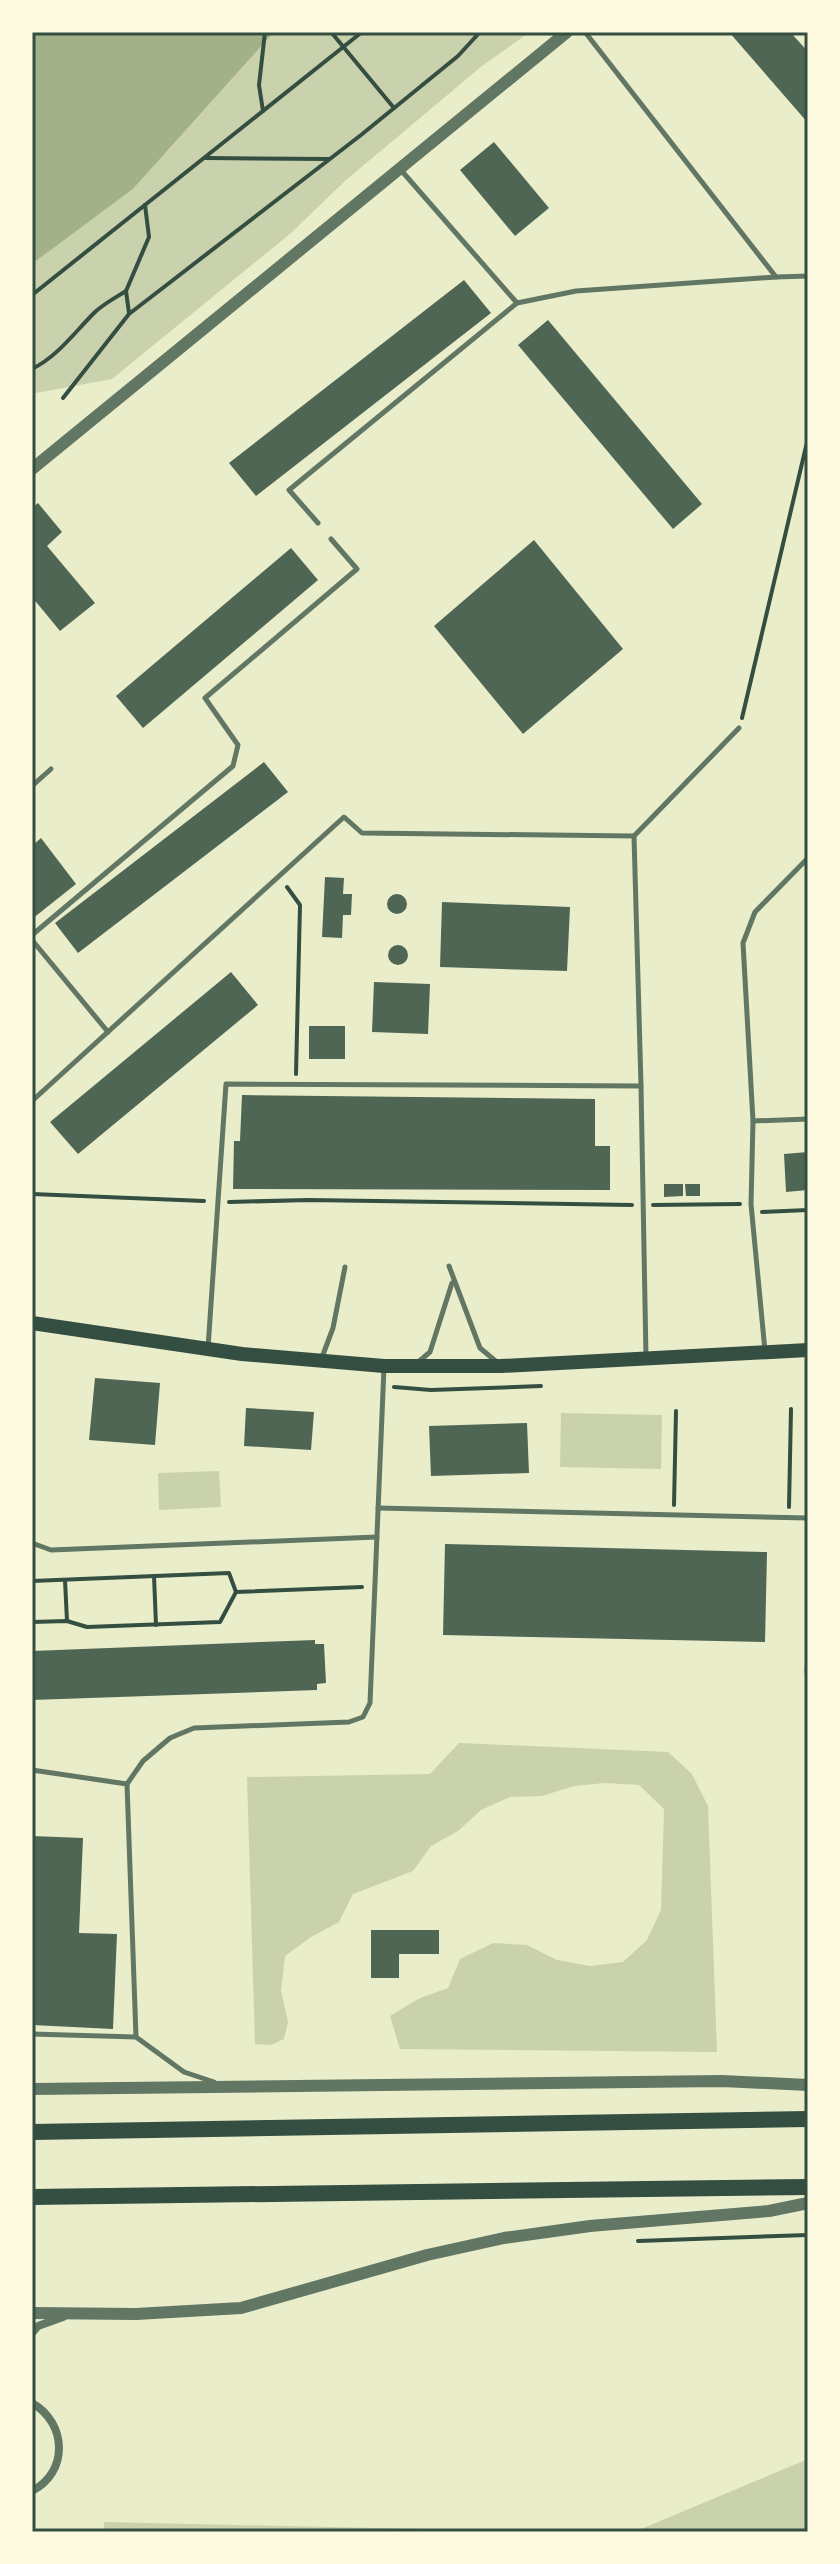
<svg xmlns="http://www.w3.org/2000/svg" width="840" height="2564" font-family="Montserrat,sans-serif">
	<rect width="100%" height="100%" fill="#e9edc9"/>
	<g fill="#cad2ad">
		<polygon points="274,32 530,32 482,66 346,180 291,233 112,379 36,393 32,396 32,264 133,189"/>
		<polygon points="561,1413 662,1415 661,1469 560,1467"/>
		<polygon points="219,1471 221,1507 159,1510 158,1473"/>
		<polygon points="459,1743 668,1752 692,1774 708,1806 717,2052 400,2049 390,2016 418,1999 448,1988 460,1959 493,1943 527,1945 557,1960 590,1966 623,1962 647,1940 661,1910 664,1809 639,1785 605,1783 574,1786 542,1796 510,1797 481,1810 458,1831 431,1846 413,1871 353,1894 339,1922 311,1937 285,1956 281,1991 288,2022 284,2039 271,2045 255,2044 247,1777 430,1774"/>
		<polygon points="808,2459 808,2532 634,2532"/>
		<polygon points="104,2522 551,2532 104,2532"/>
	</g>
	<polygon fill="#a3b18a" points="32,32 274,32 133,189 32,264"/>
	<g fill="#4f6655">
		<polygon points="729,32 790,32 802,45 808,52 808,123"/>
		<polygon points="494,142 549,208 515,236 460,170"/>
		<polygon points="464,280 491,313 256,496 229,463"/>
		<polygon points="548,320 702,504 673,529 518,345"/>
		<polygon points="38,503 62,532 47,546 95,603 60,631 32,597 32,508"/>
		<polygon points="534,540 623,649 523,734 434,626"/>
		<polygon points="291,548 318,580 143,728 116,696"/>
		<polygon points="264,762 288,792 78,953 55,923"/>
		<polygon points="41,838 76,884 32,919 32,846"/>
		<polygon points="325,877 344,878 343,894 352,894 351,915 343,915 342,938 322,937"/>
		<circle cx="397" cy="904" r="10"/>
		<polygon points="442,902 570,907 567,971 440,967"/>
		<circle cx="398" cy="955" r="10"/>
		<polygon points="231,972 258,1005 78,1154 50,1122"/>
		<polygon points="374,982 430,984 428,1034 372,1032"/>
		<rect x="309" y="1026" width="36" height="33"/>
		<polygon points="242,1095 595,1099 595,1146 610,1146 610,1190 233,1189 234,1141 240,1141"/>
		<polygon points="808,1152 808,1190 786,1192 784,1154"/>
		<polygon points="664,1184 683,1184 683,1196 664,1197"/>
		<polygon points="685,1184 700,1184 700,1196 686,1196"/>
		<polygon points="95,1378 160,1383 155,1445 89,1440"/>
		<polygon points="246,1408 314,1412 311,1450 244,1446"/>
		<polygon points="527,1423 529,1473 431,1476 429,1426"/>
		<polygon points="445,1544 767,1552 765,1642 443,1635"/>
		<polygon points="315,1640 315,1644 324,1644 326,1683 317,1684 317,1690 32,1700 32,1651"/>
		<polygon points="32,1836 83,1838 79,1933 117,1934 113,2029 32,2025"/>
		<polygon points="371,1930 439,1930 439,1954 399,1954 399,1978 371,1978"/>
	</g>
	<g fill="none" stroke-linecap="round" stroke-linejoin="round">
		<g stroke="#344e41" stroke-width="4">
			<polyline points="331,32 394,108"/>
			<polyline points="263,111 259,85 265,32"/>
			<polyline points="206,158 329,159"/>
			<polyline points="32,295 362,32"/>
			<polyline points="129,313 126,291 149,237 145,205"/>
			<path d="M32 369C58 356 74 333 94 313 103 304 115 298 126 291"/>
			<polyline points="63,398 129,314 361,135 458,56 480,32"/>
			<polyline points="742,718 808,438"/>
			<polyline points="287,887 300,905 296,1074"/>
			<polyline points="32,1194 204,1201"/>
			<polyline points="229,1202 309,1200 632,1205"/>
			<polyline points="653,1205 740,1204"/>
			<polyline points="762,1212 808,1210"/>
			<polyline points="394,1387 431,1390 541,1386"/>
			<polyline points="674,1505 676,1411"/>
			<polyline points="789,1507 791,1409"/>
			<polyline points="154,1576 156,1625"/>
			<polyline points="65,1580 67,1621"/>
			<polyline points="32,1581 229,1573 236,1592"/>
			<polyline points="32,1622 67,1621 87,1627 220,1622 236,1592 362,1587"/>
			<polyline points="638,2241 808,2235"/>
		</g>
		<g stroke="#617663" stroke-width="5">
			<polyline points="585,32 776,277 808,276"/>
			<polyline points="517,303 576,291 776,277"/>
			<polyline points="318,523 289,490 517,303 400,169"/>
			<polyline points="32,786 51,769"/>
			<polyline points="634,836 739,728"/>
			<polyline points="32,935 233,766 238,745 205,698 357,569 331,539"/>
			<polyline points="32,940 108,1032"/>
			<polyline points="32,1101 344,817 362,833 634,836 641,1086"/>
			<polyline points="753,1121 808,1119"/>
			<polyline points="449,1266 480,1348 498,1363"/>
			<polyline points="208,1348 226,1084 641,1086 646,1357"/>
			<polyline points="765,1351 751,1204 753,1121 743,943 755,912 808,858"/>
			<polyline points="321,1360 333,1328 345,1267"/>
			<polyline points="417,1363 430,1352 452,1283"/>
			<polyline points="378,1508 808,1518"/>
			<polyline points="32,1543 51,1550 377,1537"/>
			<polyline points="807,1672 808,1649"/>
			<polyline points="32,1770 127,1784 136,2037"/>
			<polyline points="127,1784 143,1761 170,1738 194,1728 349,1722 363,1717 370,1703 384,1367"/>
			<polyline points="32,2034 136,2037 184,2072 214,2082"/>
		</g>
		<g stroke="#617663" stroke-width="8">
			<polyline points="32,2333 38,2326 63,2317"/>
			<path d="M32 2403C67 2423 69 2472 32 2491"/>
		</g>
		<g stroke="#617663" stroke-width="12">
			<polyline points="32,469 567,32"/>
			<polyline points="32,2089 722,2081 808,2085"/>
			<polyline points="32,2313 136,2314 241,2308 427,2255 504,2238 590,2226 769,2211 808,2203"/>
		</g>
		<polyline stroke="#344e41" stroke-width="14" points="32,1323 242,1354 384,1366 501,1366 808,1350"/>
		<g stroke="#344e41" stroke-width="16">
			<polyline points="32,2132 808,2119"/>
			<polyline points="32,2197 808,2187"/>
		</g>
	</g>
	<rect width="840" height="2564" fill="none" stroke="#fefae0" stroke-width="68"/>
	<rect x="34" y="34" width="772" height="2496" fill="none" stroke="#344e41" stroke-width="3"/>
</svg>
